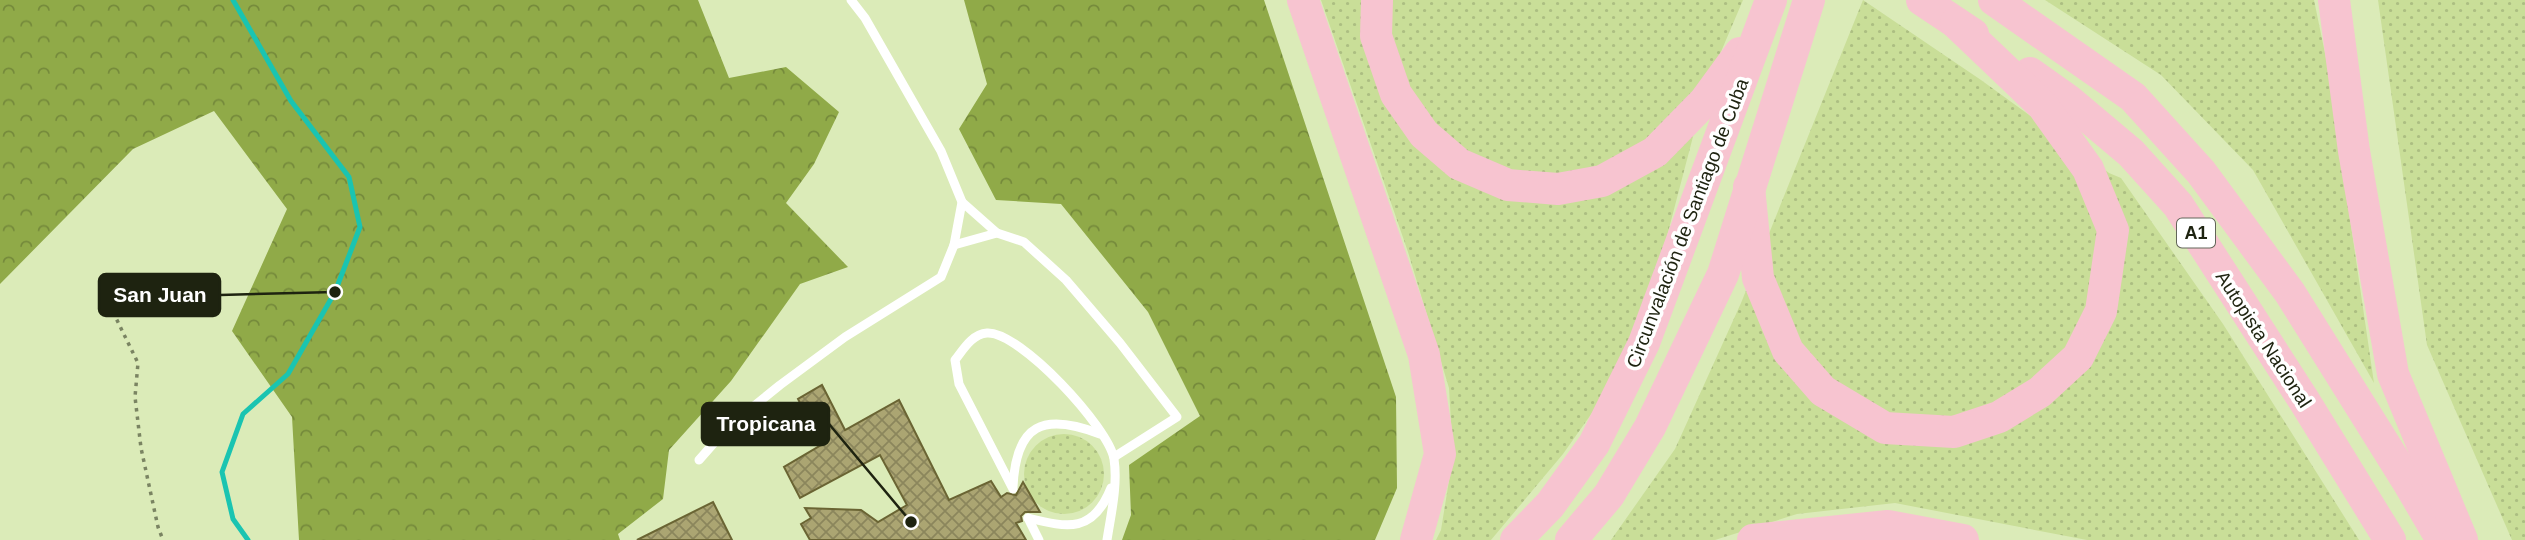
<svg xmlns="http://www.w3.org/2000/svg" width="2525" height="540" font-family="Helvetica,sans-serif">
	<defs>
		<pattern id="grass-dots" width="8" height="8" patternUnits="userSpaceOnUse" patternTransform="scale(1.75)"><rect width="8" height="8" fill="#c9de98"/><path d="M2 2h.1M6 6h.1" fill="none" stroke="#acbe82" stroke-width="1.8" stroke-linecap="round"/></pattern>
		<pattern id="forest-crowns" width="20" height="18" patternUnits="userSpaceOnUse" patternTransform="scale(1.75)"><rect width="20" height="18" fill="#90aa48"/><path d="M2 6a3 3 0 1 1 6 0M12 15a3 3 0 1 1 6 0" fill="none" stroke="#758a3b"/></pattern>
		<pattern id="building-cross-hatch" width="8" height="8" patternUnits="userSpaceOnUse" patternTransform="scale(1.75)"><rect width="8" height="8" fill="#aba572"/><path d="M0 0l8 8M0 8l8-8" fill="none" stroke="#8b865c"/></pattern>
	</defs>
	<rect width="100%" height="100%" fill="#dbebb8"/>
	<g fill="url(#grass-dots)">
		<polygon points="1321,0 1743,0 1706,87 1661,259 1636,333 1604,396 1563,454 1491,540 1436,540 1441,530 1453,456 1449,388 1408,252"/>
		<polygon points="1863,0 1981,80 2109,173 2121,178 2223,324 2359,540 2087,540 1895,503 1797,514 1715,540 1611,540 1675,449 1741,303"/>
		<polygon points="2045,0 2314,0 2328,68 2374,383 2253,170 2161,75"/>
		<polygon points="2378,0 2525,0 2525,540 2512,540 2427,345"/>
		<circle cx="1064" cy="474" r="40"/>
	</g>
	<g fill="url(#forest-crowns)">
		<polygon points="0,0 698,0 729,78 786,67 839,112 814,164 786,203 848,267 800,284 731,381 669,450 663,499 618,534 620,540 299,540 292,417 232,331 287,209 214,111 133,149 0,284"/>
		<polygon points="964,0 1264,0 1396,397 1397,488 1375,540 1122,540 1131,515 1129,465 1200,416 1148,312 1061,204 996,200 959,129 987,84"/>
	</g>
	<g fill="none" stroke-linecap="round" stroke-linejoin="round">
		<polyline stroke="#1ac4b1" stroke-width="5" points="233,0 291,101 349,177 360,227 335,292 288,374 243,414 222,472 233,519 248,540"/>
	</g>
	<g fill="url(#building-cross-hatch)" stroke="#6a6433" stroke-width="2">
		<polygon points="822,385 845,430 899,400 949,500 991,481 1001,497 1007,493 1016,495 1023,482 1040,512 1025,512 1021,516 1022,521 1016,523 1026,540 810,540 801,524 811,518 805,508 861,510 878,522 907,505 880,455 800,498 784,467 821,445 798,399"/>
		<polygon points="713,502 732,540 637,540"/>
	</g>
	<g fill="none" stroke-linecap="round" stroke-linejoin="round">
		<polyline stroke="#7a8462" stroke-width="3.5" stroke-dasharray="3.5 5" stroke-linecap="butt" points="113,312 138,363 135,397 141,448 158,527 163,540"/>
		<g stroke="#fff" stroke-width="9">
			<polyline points="962,202 997,233"/>
			<polyline points="954,245 997,233 1024,242 1066,280 1120,343 1177,417 1114,457"/>
			<polyline points="699,460 728,427 780,385 845,337 941,277 954,245 962,202 941,151 865,18 851,0"/>
			<path d="M1013 487C1016 424 1043 412 1100 434"/>
			<path d="M1013 489 959 384 955 360C963 350 972 334 987 333 1020 331 1109 428 1114 459 1118 485 1111 514 1107 540"/>
			<path d="M1028 518C1069 528 1093 533 1111 488"/>
			<polyline points="1028,518 1039,540"/>
		</g>
		<g stroke="#f7c4d0" stroke-width="32">
			<polyline points="1303,0 1424,355 1440,454 1416,540"/>
			<polyline points="1377,0 1376,36 1396,94 1424,134 1459,164 1508,185 1558,189 1602,181 1655,152 1705,101 1740,53"/>
			<polyline points="1922,0 1973,34"/>
			<polyline points="1994,0 2133,97 2201,172 2290,293 2408,482 2442,540"/>
			<polyline points="2334,0 2354,151 2393,374 2462,540"/>
			<polyline points="2030,73 2068,100 2131,153 2178,205 2305,402 2390,540"/>
			<polyline points="1749,187 1758,278 1788,351 1823,391 1885,428 1954,432 1999,417 2040,392 2078,357 2101,311 2113,230 2088,169 2043,106 1956,23"/>
			<polyline points="1516,540 1550,505 1594,444 1644,343 1771,0"/>
			<polyline points="1571,540 1609,495 1650,427 1723,274 1809,0"/>
			<polyline points="1753,540 1888,526 1963,540"/>
		</g>
	</g>
	<g text-anchor="middle" stroke-width="7" stroke-linejoin="round" paint-order="stroke">
		<rect fill="#fff" stroke="#626558" stroke-width="2" x="2177" y="218.5" width="38" height="29" rx="5"/>
		<g font-size="18" font-weight="bold" fill="#1e2310">
			<text x="2196" y="239">A1</text>
		</g>
		<g font-size="19" fill="#1e2310" stroke="#fff">
			<text transform="translate(1687 223) rotate(-69)" y="7">Circunvalación de Santiago de Cuba</text>
			<text transform="translate(2264 339) rotate(57)" y="7">Autopista Nacional</text>
		</g>
	</g>
	<path fill="none" stroke="#1e2310" stroke-width="2.5" d="M335 292L220 295M911 522L829 424"/>
	<g fill="#1e2310" stroke="#fff" stroke-width="2.5">
		<circle cx="335" cy="292" r="7"/>
		<circle cx="911" cy="522" r="7"/>
	</g>
	<g fill="#1e2310" stroke="#1e2310" stroke-width="2.5">
		<rect x="99" y="274" width="121" height="42" rx="7"/>
		<rect x="702" y="403" width="127" height="42" rx="7"/>
	</g>
	<g font-size="21" text-anchor="middle" font-weight="bold" fill="#fff">
		<text x="160" y="302">San Juan</text>
		<text x="766" y="431">Tropicana</text>
	</g>
</svg>
